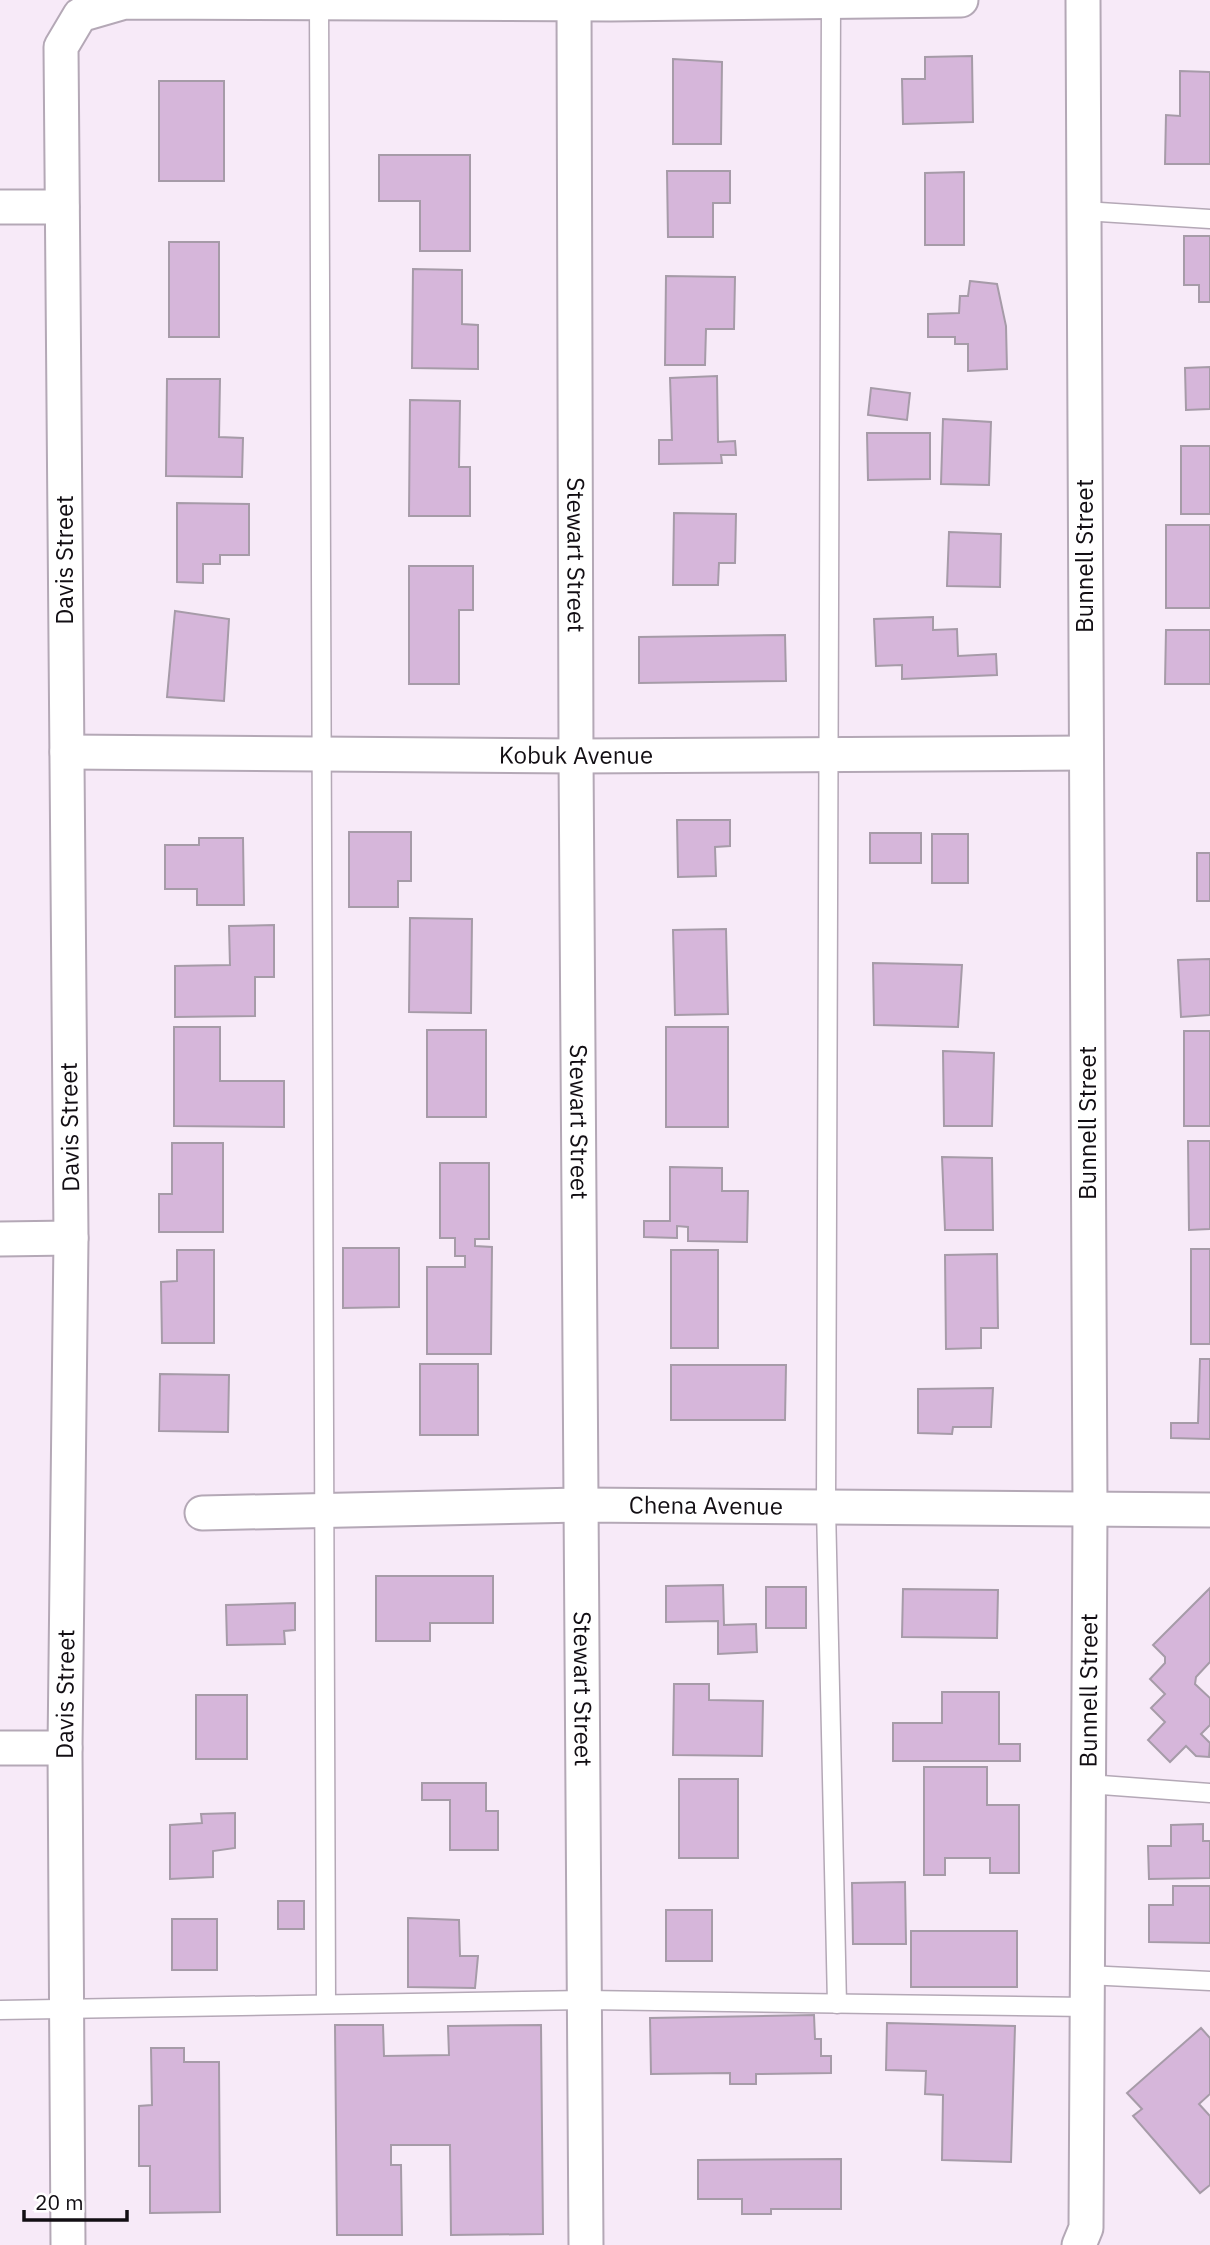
<svg xmlns="http://www.w3.org/2000/svg" width="1210" height="2245" font-family="'IBM Plex Sans',sans-serif">
	<rect width="100%" height="100%" fill="#f7eaf8"/>
	<g fill="#d6b6da" stroke="#a69ba8" stroke-width="2">
		<polygon points="972,56 973,122 903,124 902,79 925,79 925,57"/>
		<polygon points="673,59 722,62 721,144 673,144"/>
		<polygon points="1180,71 1210,72 1210,164 1165,164 1166,115 1180,116"/>
		<rect x="159" y="81" width="65" height="100"/>
		<polygon points="379,155 470,155 470,251 420,251 420,201 379,201"/>
		<polygon points="667,171 730,171 730,203 713,203 713,237 668,237"/>
		<polygon points="964,172 964,245 925,245 925,173"/>
		<polygon points="1184,236 1210,236 1210,302 1199,302 1199,285 1184,285"/>
		<rect x="169" y="242" width="50" height="95"/>
		<polygon points="413,269 462,270 462,324 478,325 478,369 412,368"/>
		<polygon points="666,276 735,277 734,329 706,329 705,365 665,365"/>
		<polygon points="970,281 997,284 1006,326 1007,369 968,371 968,344 955,344 955,337 928,337 928,314 959,313 960,296 968,296"/>
		<polygon points="1210,367 1210,409 1186,410 1185,368"/>
		<polygon points="717,376 718,442 735,441 736,455 721,455 722,463 659,464 659,440 672,440 670,378"/>
		<polygon points="167,379 220,379 219,437 243,438 242,477 166,476"/>
		<polygon points="871,388 910,393 907,420 868,415"/>
		<polygon points="410,400 460,401 459,467 470,467 470,516 409,516"/>
		<polygon points="943,419 991,422 989,485 941,484"/>
		<polygon points="867,433 930,433 930,479 868,480"/>
		<rect x="1181" y="446" width="29" height="68"/>
		<polygon points="177,503 249,504 249,555 220,555 220,564 203,564 203,583 177,582"/>
		<polygon points="674,513 736,514 735,563 719,563 718,585 673,585"/>
		<rect x="1166" y="525" width="44" height="83"/>
		<polygon points="949,532 1001,534 1000,587 947,586"/>
		<polygon points="409,566 473,566 473,610 459,610 459,684 409,684"/>
		<polygon points="175,611 229,619 224,701 167,697"/>
		<polygon points="933,617 933,630 957,629 958,656 996,654 997,675 902,679 902,665 876,666 874,619"/>
		<polygon points="1166,630 1210,630 1210,684 1165,684"/>
		<polygon points="785,635 786,681 639,683 639,637"/>
		<polygon points="677,820 730,820 730,846 715,847 716,876 678,877"/>
		<polygon points="349,832 411,832 411,881 398,881 398,907 349,907"/>
		<rect x="870" y="833" width="51" height="30"/>
		<rect x="932" y="834" width="36" height="49"/>
		<polygon points="199,838 243,838 244,905 197,905 197,889 165,889 165,845 199,845"/>
		<rect x="1197" y="853" width="13" height="48"/>
		<polygon points="410,918 472,919 471,1013 409,1012"/>
		<polygon points="274,925 274,977 255,977 255,1016 175,1017 175,966 230,965 229,926"/>
		<polygon points="726,929 728,1014 675,1015 673,930"/>
		<polygon points="1210,959 1210,1015 1181,1017 1178,960"/>
		<polygon points="873,963 962,965 958,1027 874,1025"/>
		<polygon points="174,1027 220,1027 220,1081 284,1081 284,1127 174,1126"/>
		<rect x="666" y="1027" width="62" height="100"/>
		<rect x="427" y="1030" width="59" height="87"/>
		<rect x="1184" y="1031" width="26" height="95"/>
		<polygon points="943,1051 994,1053 992,1126 944,1126"/>
		<polygon points="1188,1141 1210,1141 1210,1229 1189,1230"/>
		<polygon points="172,1143 223,1143 223,1232 159,1232 159,1194 172,1194"/>
		<polygon points="942,1157 992,1158 993,1230 945,1230"/>
		<polygon points="440,1163 489,1163 489,1239 475,1239 475,1246 492,1247 491,1354 427,1354 427,1267 465,1267 465,1256 455,1256 455,1238 440,1238"/>
		<polygon points="670,1167 722,1168 722,1191 748,1191 747,1242 688,1241 688,1227 677,1226 677,1238 644,1237 644,1221 670,1221"/>
		<polygon points="343,1248 399,1248 399,1307 343,1308"/>
		<rect x="1191" y="1249" width="19" height="95"/>
		<polygon points="177,1250 214,1250 214,1343 162,1343 161,1282 177,1281"/>
		<rect x="671" y="1250" width="47" height="98"/>
		<polygon points="997,1254 998,1328 981,1328 981,1348 946,1349 945,1255"/>
		<polygon points="1200,1359 1210,1359 1210,1439 1171,1438 1171,1423 1198,1423"/>
		<rect x="420" y="1364" width="58" height="71"/>
		<polygon points="671,1365 786,1365 785,1420 671,1420"/>
		<polygon points="160,1374 229,1375 228,1432 159,1431"/>
		<polygon points="993,1388 991,1427 953,1427 952,1434 918,1433 918,1389"/>
		<polygon points="376,1576 493,1576 493,1623 430,1623 430,1641 376,1641"/>
		<polygon points="723,1585 724,1625 756,1624 757,1652 718,1654 718,1621 666,1622 666,1586"/>
		<rect x="766" y="1587" width="40" height="41"/>
		<polygon points="1210,1588 1210,1662 1196,1677 1195,1684 1210,1698 1210,1725 1201,1734 1210,1743 1209,1757 1196,1756 1186,1746 1170,1762 1148,1740 1165,1722 1151,1708 1165,1694 1150,1679 1165,1663 1165,1657 1153,1645"/>
		<polygon points="903,1589 998,1590 997,1638 902,1637"/>
		<polygon points="295,1603 295,1630 284,1631 285,1644 227,1645 226,1605"/>
		<polygon points="674,1684 709,1684 709,1700 763,1701 762,1756 673,1755"/>
		<polygon points="942,1692 999,1692 999,1744 1020,1744 1020,1761 893,1761 893,1723 942,1723"/>
		<rect x="196" y="1695" width="51" height="64"/>
		<polygon points="924,1767 987,1767 987,1805 1019,1805 1019,1873 990,1873 990,1858 945,1858 945,1875 924,1875"/>
		<rect x="679" y="1779" width="59" height="79"/>
		<polygon points="422,1783 486,1783 486,1811 498,1811 498,1850 450,1850 450,1800 422,1800"/>
		<polygon points="235,1813 235,1848 213,1851 213,1877 170,1879 170,1825 202,1823 201,1814"/>
		<polygon points="1203,1824 1203,1841 1210,1841 1210,1878 1149,1879 1148,1846 1171,1846 1171,1825"/>
		<polygon points="905,1882 906,1944 853,1944 852,1883"/>
		<polygon points="1173,1886 1210,1886 1210,1943 1149,1942 1149,1905 1173,1905"/>
		<rect x="278" y="1901" width="26" height="28"/>
		<rect x="666" y="1910" width="46" height="51"/>
		<polygon points="408,1918 459,1920 460,1956 478,1956 475,1988 408,1987"/>
		<rect x="172" y="1919" width="45" height="51"/>
		<rect x="911" y="1931" width="106" height="56"/>
		<polygon points="814,2015 815,2039 821,2039 821,2056 831,2056 831,2073 756,2074 756,2084 730,2084 730,2073 651,2074 650,2018"/>
		<polygon points="887,2023 1015,2026 1011,2162 942,2160 943,2095 925,2094 926,2071 886,2070"/>
		<polygon points="335,2025 383,2025 384,2056 449,2055 448,2026 541,2025 543,2234 451,2235 450,2145 391,2145 391,2165 401,2165 402,2235 337,2235"/>
		<polygon points="1201,2028 1210,2038 1210,2094 1199,2104 1210,2116 1210,2185 1200,2193 1133,2116 1142,2109 1127,2093"/>
		<polygon points="151,2048 184,2048 184,2062 219,2062 220,2212 150,2213 150,2166 139,2166 139,2106 152,2105"/>
		<polygon points="841,2159 841,2209 771,2209 771,2214 742,2214 742,2199 698,2199 698,2160"/>
	</g>
	<g fill="none" stroke-linecap="round" stroke-linejoin="round">
		<defs>
			<g id="lane">
				<polyline points="319,0 326,2003"/>
				<polyline points="831,0 826,1507 837,2004"/>
				<polyline points="1084,211 1210,219"/>
				<polyline points="1088,1784 1210,1793"/>
				<polyline points="1087,1975 1210,1981"/>
				<polyline points="0,2010 585,2000 1087,2007"/>
			</g>
			<g id="street">
				<path id="s1" d="M574 0 576 756 586 2245"/>
				<polyline points="0,207 62,207"/>
				<path id="s2" d="M67 752 576 756 1086 753"/>
				<polyline points="0,1239 71,1238"/>
				<path id="s3" d="M202 1513 581 1505 1210 1510"/>
				<polyline points="0,1748 65,1748"/>
				<path id="s4" d="M68 2245 65 1748 71 1238 61 47 80 15 125 2 611 4 961 0"/>
				<path id="s5" d="M1079 2245 1086 2228 1090 1510 1083 0"/>
			</g>
		</defs>
		<use href="#lane" stroke="#b4a8b6" stroke-width="21"/>
		<use href="#street" stroke="#b4a8b6" stroke-width="37"/>
		<use href="#lane" stroke="#fff" stroke-width="18"/>
		<use href="#street" stroke="#fff" stroke-width="33"/>
	</g>
	<g text-anchor="middle" stroke-width="7" stroke-linejoin="round" paint-order="stroke">
		<g font-size="24" fill="#120e13" stroke="#fff">
			<text dy="8" stroke="none"><textPath href="#s1" startOffset="555">Stewart Street</textPath></text>
			<text transform="translate(1085 556) rotate(-90)" y="8">Bunnell Street</text>
			<text transform="translate(65 560) rotate(-90)" y="8">Davis Street</text>
			<text dy="8" stroke="none"><textPath href="#s2" startOffset="509">Kobuk Avenue</textPath></text>
			<text dy="8" stroke="none"><textPath href="#s1" startOffset="1122">Stewart Street</textPath></text>
			<text transform="translate(1088 1123) rotate(-90)" y="8">Bunnell Street</text>
			<text transform="translate(70 1127) rotate(-91)" y="8">Davis Street</text>
			<text dy="8" stroke="none"><textPath href="#s3" startOffset="504">Chena Avenue</textPath></text>
			<text dy="8" stroke="none"><textPath href="#s1" startOffset="1689">Stewart Street</textPath></text>
			<text dy="8" stroke="none"><textPath href="#s5" startOffset="556">Bunnell Street</textPath></text>
			<text dy="8" stroke="none"><textPath href="#s4" startOffset="551">Davis Street</textPath></text>
		</g>
	</g>
	<path d="M24 2210v10h103v-10" fill="none" stroke="#120e13" stroke-width="3.5"/>
	<text x="35" y="2210" font-size="21" fill="#120e13" stroke="#ffffff" stroke-width="5" paint-order="stroke">20 m</text>
</svg>
